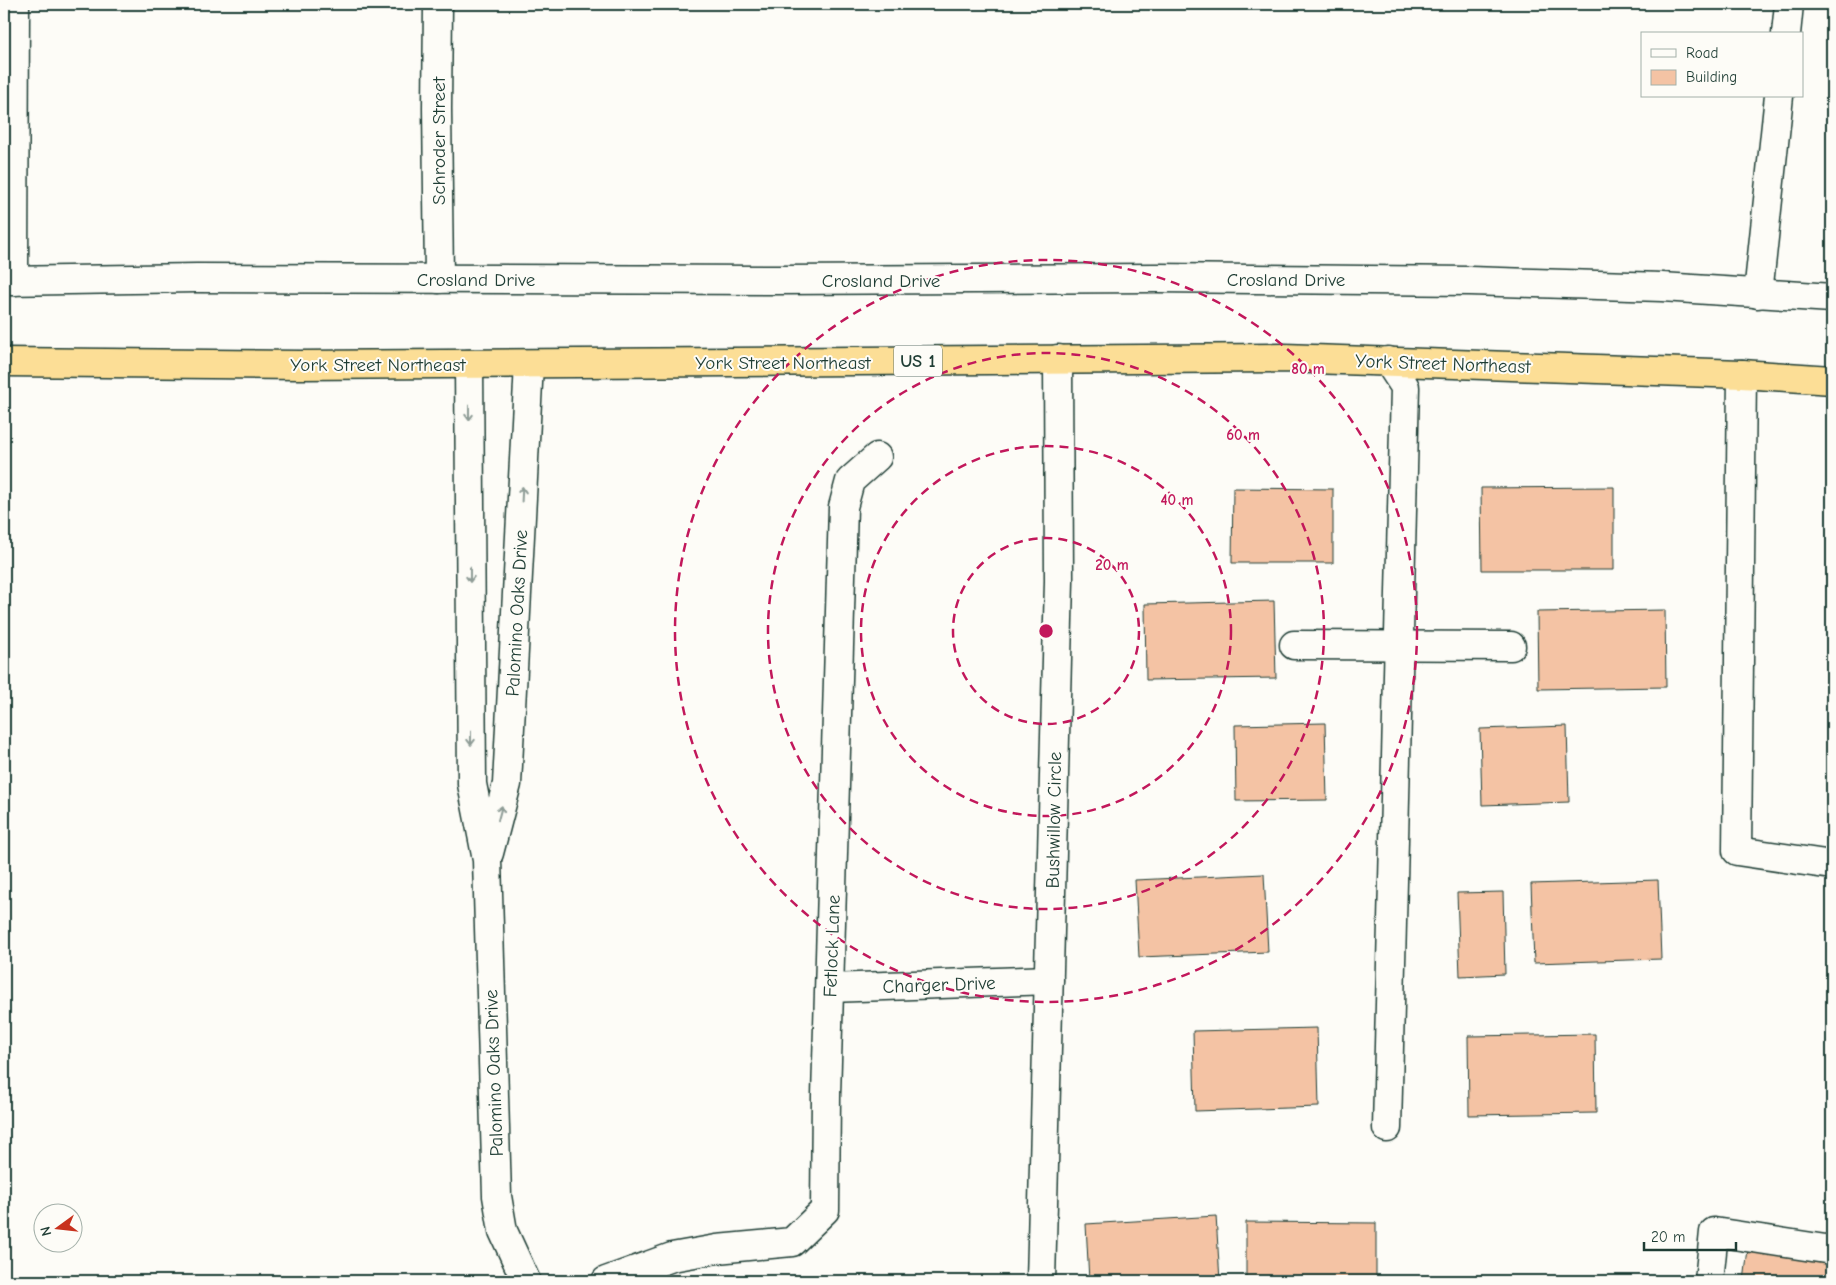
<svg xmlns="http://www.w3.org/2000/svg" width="1836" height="1285" font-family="'Comic Neue',sans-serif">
	<rect width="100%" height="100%" fill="#fdfcf7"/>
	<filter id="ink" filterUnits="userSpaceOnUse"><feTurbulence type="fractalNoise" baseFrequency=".02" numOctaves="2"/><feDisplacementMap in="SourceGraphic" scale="10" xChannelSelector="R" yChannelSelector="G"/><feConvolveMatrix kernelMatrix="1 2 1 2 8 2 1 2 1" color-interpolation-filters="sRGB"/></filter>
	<g filter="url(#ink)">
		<g fill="#f4c3a4" stroke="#1f3d34">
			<polygon points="1614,487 1614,570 1482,570 1481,488"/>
			<polygon points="1233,488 1333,489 1333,563 1232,563"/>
			<polygon points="1274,601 1276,678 1146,680 1145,604"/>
			<polygon points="1665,610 1666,687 1538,689 1537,612"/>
			<polygon points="1325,723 1327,800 1236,801 1235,725"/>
			<polygon points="1567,726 1569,802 1482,805 1480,729"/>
			<polygon points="1264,874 1268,952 1139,957 1135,880"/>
			<polygon points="1658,880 1661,959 1534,963 1531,884"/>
			<polygon points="1503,892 1505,974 1460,976 1457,893"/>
			<polygon points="1317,1028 1319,1107 1195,1111 1193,1031"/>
			<polygon points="1595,1034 1596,1113 1469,1115 1468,1036"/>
			<polygon points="1216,1216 1220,1281 1089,1281 1086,1224"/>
			<polygon points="1246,1222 1376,1223 1376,1281 1246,1281"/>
			<polygon points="1748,1249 1832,1260 1832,1281 1744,1281"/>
		</g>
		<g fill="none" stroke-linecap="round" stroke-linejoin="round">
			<defs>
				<g id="minor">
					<polyline points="438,4 437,108 439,279"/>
					<polyline points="1786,34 1789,4"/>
					<polyline points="4,281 197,278 778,280 1157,278 1470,281 1662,287 1832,298"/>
					<polyline points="14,281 15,4"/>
					<polyline points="1758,294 1779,96"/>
					<polyline points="469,364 472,784 487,860 497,1196 503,1231 526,1281"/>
					<polyline points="1742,374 1737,851 1832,865"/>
					<polyline points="1294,645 1511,646"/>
					<polyline points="489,853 507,784 529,364"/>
					<polyline points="830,988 1049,980"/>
					<polyline points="1387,1128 1405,387 1388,361"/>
					<polyline points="606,1281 672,1257 717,1249 792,1242 825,1210 826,1096 843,507 850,481 877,457"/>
					<polyline points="1041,1281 1059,581 1058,359"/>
					<polyline points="1709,1281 1714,1232 1832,1250"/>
				</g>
				<polyline id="highway" points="4,362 300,365 1284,358 1742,374 1832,380"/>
			</defs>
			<use href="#minor" stroke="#1f3d34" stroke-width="31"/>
			<use href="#highway" stroke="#1f3d34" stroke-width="31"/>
			<use href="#minor" stroke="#fdfcf7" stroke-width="28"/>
			<use href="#highway" stroke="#fcde96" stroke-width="28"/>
		</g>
		<defs><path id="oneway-shaft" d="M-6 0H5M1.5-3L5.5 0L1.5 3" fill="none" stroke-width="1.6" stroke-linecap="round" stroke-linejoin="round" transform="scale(1.25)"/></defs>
		<g stroke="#8e9c96">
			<use href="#oneway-shaft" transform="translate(469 413) rotate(90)"/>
			<use href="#oneway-shaft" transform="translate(522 494) rotate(-87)"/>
			<use href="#oneway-shaft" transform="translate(470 575) rotate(90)"/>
			<use href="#oneway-shaft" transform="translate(471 738) rotate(90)"/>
			<use href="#oneway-shaft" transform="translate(500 813) rotate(-75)"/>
		</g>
	</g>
	<g fill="none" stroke="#c2185b" stroke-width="2.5" stroke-dasharray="9 6">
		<circle cx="1046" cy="631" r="93"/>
		<circle cx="1046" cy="631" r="185"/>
		<circle cx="1046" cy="631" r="278"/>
		<circle cx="1046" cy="631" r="371"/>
	</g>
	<g text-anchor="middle" stroke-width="4" stroke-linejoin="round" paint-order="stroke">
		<rect fill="#fdfcf7" stroke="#62766e" stroke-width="1" x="894" y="345.5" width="48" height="31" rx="4"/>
		<g font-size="18" font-weight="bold" fill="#1f3d34">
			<text x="918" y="367">US 1</text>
		</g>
		<g font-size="19" fill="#1f3d34" stroke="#fdfcf7">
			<text transform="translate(438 141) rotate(-90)" y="7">Schroder Street</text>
			<text x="476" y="286">Crosland Drive</text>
			<text x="1286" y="286">Crosland Drive</text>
			<text x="881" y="287">Crosland Drive</text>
			<text x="783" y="369">York Street Northeast</text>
			<text transform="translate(1443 363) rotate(2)" y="7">York Street Northeast</text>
			<text x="378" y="371">York Street Northeast</text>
			<text transform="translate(516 613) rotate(-87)" y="7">Palomino Oaks Drive</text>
			<text transform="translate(1053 820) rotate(-89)" y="7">Bushwillow Circle</text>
			<text transform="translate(831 946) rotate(-88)" y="7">Fetlock Lane</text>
			<text transform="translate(939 984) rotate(-2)" y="7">Charger Drive</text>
			<text transform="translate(493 1073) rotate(-92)" y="7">Palomino Oaks Drive</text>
		</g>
	</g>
	<circle cx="1046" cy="631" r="8" fill="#c2185b" stroke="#fdfcf7" stroke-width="2.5"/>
	<g font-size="15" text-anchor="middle" font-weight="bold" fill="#c2185b" stroke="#fdfcf7" stroke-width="4" stroke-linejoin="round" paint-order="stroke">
		<text x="1308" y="374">80 m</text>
		<text x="1243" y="440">60 m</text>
		<text x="1177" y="505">40 m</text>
		<text x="1112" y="570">20 m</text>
	</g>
	<rect width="1836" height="1285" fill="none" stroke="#fdfcf7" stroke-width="20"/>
	<rect x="10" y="10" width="1816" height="1265" fill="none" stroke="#1f3d34" stroke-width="2" filter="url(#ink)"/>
	<rect x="1641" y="32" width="162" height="65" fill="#fdfcf7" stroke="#a4b0a9"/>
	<rect x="1651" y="49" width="25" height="8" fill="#fdfcf7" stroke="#a4b0a9"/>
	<text x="1686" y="58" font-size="15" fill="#1f3d34">Road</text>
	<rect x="1651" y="70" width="25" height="15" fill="#f4c3a4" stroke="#a4b0a9"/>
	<text x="1686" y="82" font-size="15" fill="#1f3d34">Building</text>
	<g transform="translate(58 1228) rotate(255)"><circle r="24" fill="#fdfcf7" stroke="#a4b0a9"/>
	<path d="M0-4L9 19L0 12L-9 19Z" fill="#c8321e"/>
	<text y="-8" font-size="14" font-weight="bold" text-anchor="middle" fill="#1f3d34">N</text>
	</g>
	<path d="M1644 1242v8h92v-8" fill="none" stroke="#1f3d34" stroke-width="2.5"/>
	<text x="1651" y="1242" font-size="15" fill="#1f3d34" stroke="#fdfcf7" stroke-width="4" paint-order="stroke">20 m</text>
</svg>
